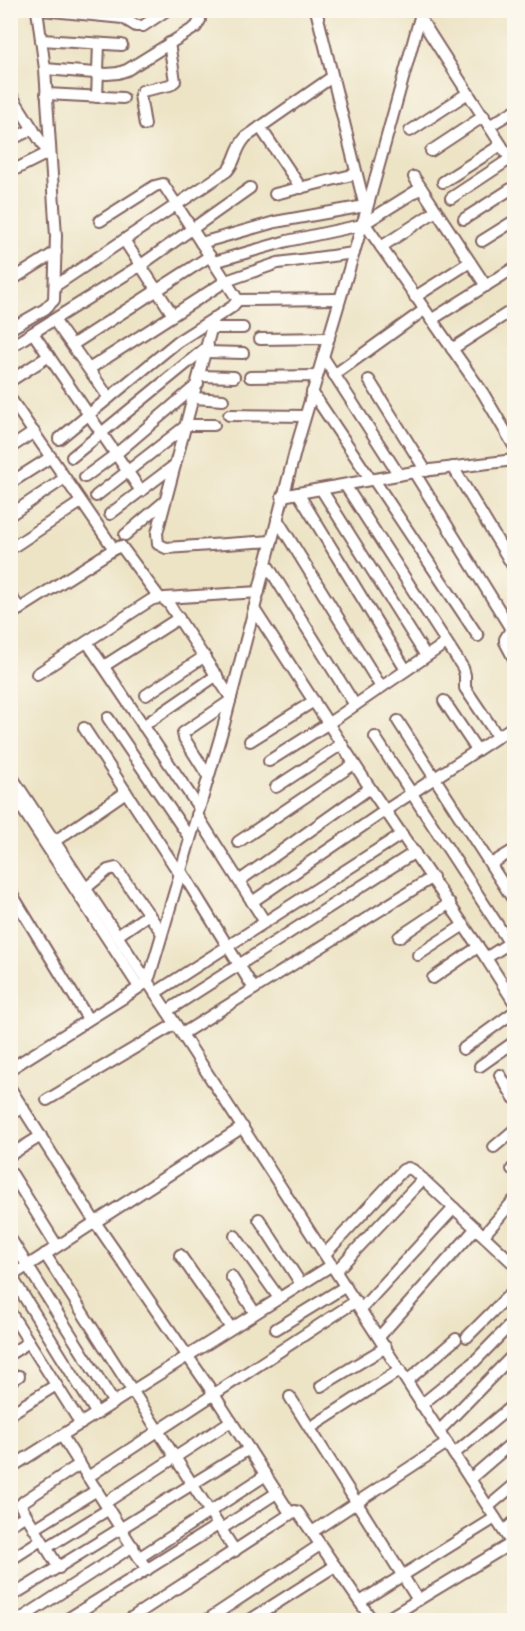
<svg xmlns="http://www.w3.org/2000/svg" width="525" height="1631" font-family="Itim,sans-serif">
	<rect width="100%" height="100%" fill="#fbf7ec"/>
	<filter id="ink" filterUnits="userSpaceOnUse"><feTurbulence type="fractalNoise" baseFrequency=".0167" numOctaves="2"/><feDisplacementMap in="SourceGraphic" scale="12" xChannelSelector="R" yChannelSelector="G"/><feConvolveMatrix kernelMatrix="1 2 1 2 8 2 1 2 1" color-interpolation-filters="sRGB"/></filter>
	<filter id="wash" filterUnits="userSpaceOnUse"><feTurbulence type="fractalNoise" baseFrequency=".008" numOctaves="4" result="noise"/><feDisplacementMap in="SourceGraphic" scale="24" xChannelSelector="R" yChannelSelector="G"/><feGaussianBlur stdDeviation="1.35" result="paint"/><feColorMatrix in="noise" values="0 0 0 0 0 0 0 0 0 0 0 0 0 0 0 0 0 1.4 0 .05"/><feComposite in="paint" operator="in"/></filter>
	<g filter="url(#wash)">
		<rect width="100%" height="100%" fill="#ede4c6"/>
	</g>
	<g filter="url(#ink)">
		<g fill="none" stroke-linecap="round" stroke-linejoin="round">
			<defs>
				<g id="minor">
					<polyline points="42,10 123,18 136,26 143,26 167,10"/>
					<polyline points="316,10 366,211"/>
					<polyline points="420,18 514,165"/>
					<polyline points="41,40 122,45"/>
					<polyline points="45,69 107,74 118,73 127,70 196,27 200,20 197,10"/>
					<polyline points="10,93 50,156"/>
					<polyline points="46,94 123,98"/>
					<polyline points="97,97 99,44"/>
					<polyline points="145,125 140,95 142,91 170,85 175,81 169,43"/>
					<polyline points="489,126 514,111"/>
					<polyline points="260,127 301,188"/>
					<polyline points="410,131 468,93"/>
					<polyline points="10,140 33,129"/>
					<polyline points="431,151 484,116"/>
					<polyline points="10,172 48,153"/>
					<polyline points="414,177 486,286"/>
					<polyline points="443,182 501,145"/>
					<polyline points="275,194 356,174"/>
					<polyline points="451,198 510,159"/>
					<polyline points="464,219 514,187"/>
					<polyline points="363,221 483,393 514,446"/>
					<polyline points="365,223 421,188"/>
					<polyline points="124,240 173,315"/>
					<polyline points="482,241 514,221"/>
					<polyline points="201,243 275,222 365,206"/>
					<polyline points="381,247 436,211"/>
					<polyline points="214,262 287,241 362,225"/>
					<polyline points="10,281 56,252"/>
					<path d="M55 286 227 171C237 161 234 150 246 137L332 77"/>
					<polyline points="415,297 470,262"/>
					<polyline points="238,300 340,299"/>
					<polyline points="214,318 157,533 158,544 166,548 272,541"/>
					<polyline points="54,320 109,398"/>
					<polyline points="431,320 514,268"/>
					<polyline points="212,328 243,328"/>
					<polyline points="10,329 45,309 54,300 56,236 45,69 37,10"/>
					<polyline points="33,333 141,491"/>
					<polyline points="260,339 329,338"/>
					<polyline points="72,345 210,256"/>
					<polyline points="10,347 141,265 250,188"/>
					<polyline points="452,349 514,309"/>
					<polyline points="206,352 243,353"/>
					<polyline points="323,357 399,475"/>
					<polyline points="89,369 226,281 278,263 354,253"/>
					<polyline points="334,375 424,310"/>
					<polyline points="200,376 234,377"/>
					<polyline points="250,377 317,376"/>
					<polyline points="369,380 426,471"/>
					<polyline points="10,381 49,356"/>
					<polyline points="312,392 371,480"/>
					<polyline points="10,398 114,549"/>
					<polyline points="194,398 223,400"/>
					<polyline points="229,415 305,416"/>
					<polyline points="59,439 177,342 232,307 238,300 163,184 155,186 100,221"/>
					<polyline points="10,448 34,432"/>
					<polyline points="72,457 208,346"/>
					<polyline points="453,467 514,568"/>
					<polyline points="414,472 511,629 505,639 505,642 514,659"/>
					<polyline points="85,477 116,454 198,384"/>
					<polyline points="374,480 478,636"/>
					<polyline points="10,483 51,457"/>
					<polyline points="345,485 463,668 465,675 465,688 498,737"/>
					<polyline points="321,489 426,656"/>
					<polyline points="298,493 406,670"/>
					<polyline points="96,496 187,425 214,425"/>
					<polyline points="282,496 414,472 514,460"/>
					<polyline points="110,514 175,465"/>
					<polyline points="10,515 65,478"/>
					<polyline points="277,519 381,687"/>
					<polyline points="125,535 165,501"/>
					<polyline points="10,549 81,502"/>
					<polyline points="266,563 355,705"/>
					<polyline points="10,595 20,609"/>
					<polyline points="165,598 259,592"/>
					<polyline points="254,609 370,788 486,958 514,940"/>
					<polyline points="10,615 114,549 121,546 159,597"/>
					<polyline points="87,642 199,808"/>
					<polyline points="104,666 179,618"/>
					<path d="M37 674 151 600C160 597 163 597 169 604L231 698"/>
					<polyline points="146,695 205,656"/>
					<polyline points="444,701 477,750"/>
					<polyline points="108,718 189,837"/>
					<polyline points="398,721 514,901"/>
					<polyline points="143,726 217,675"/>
					<polyline points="84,728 179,873"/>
					<polyline points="375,737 514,950"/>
					<polyline points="250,741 314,701"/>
					<polyline points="269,761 329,723 446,643"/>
					<polyline points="10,774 167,1011 514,1547"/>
					<polyline points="208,776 184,738 183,733 230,701"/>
					<polyline points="276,787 342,744"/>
					<polyline points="10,790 139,987"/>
					<polyline points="197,815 265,922"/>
					<polyline points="55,841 126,792"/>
					<polyline points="238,842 354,764"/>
					<polyline points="491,864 514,850"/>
					<polyline points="180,869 254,989"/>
					<polyline points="239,881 370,788"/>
					<polyline points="86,888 108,870 116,868 162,933"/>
					<polyline points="10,891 88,1019"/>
					<polyline points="252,902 386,810 514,726"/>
					<polyline points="117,936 149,914"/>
					<polyline points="399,937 450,903"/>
					<polyline points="418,955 464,925"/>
					<polyline points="486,958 514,1002"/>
					<polyline points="433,978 478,947"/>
					<polyline points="155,993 402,834"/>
					<polyline points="167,1011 415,852"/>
					<polyline points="182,1034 433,877"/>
					<polyline points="463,1049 514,1012"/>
					<polyline points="480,1066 514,1042"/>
					<polyline points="10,1069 131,993 147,982 150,975 223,728 296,448 366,212 422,10"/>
					<polyline points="500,1075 514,1098"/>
					<polyline points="10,1088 95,1222 211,1390 290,1513"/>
					<polyline points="47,1100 175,1024"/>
					<polyline points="10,1115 23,1107"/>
					<polyline points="494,1147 514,1130"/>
					<polyline points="10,1155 41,1136"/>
					<polyline points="512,1169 514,1167"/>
					<polyline points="12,1174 57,1246"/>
					<polyline points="259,1219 301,1284"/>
					<polyline points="484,1235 514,1200"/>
					<polyline points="235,1236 279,1298"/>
					<polyline points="10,1238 114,1403"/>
					<polyline points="45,1254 235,1551"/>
					<polyline points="325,1254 403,1170 408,1168 413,1170 514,1264"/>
					<polyline points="180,1255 231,1328"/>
					<polyline points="336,1271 423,1179"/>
					<polyline points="10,1274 97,1414"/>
					<polyline points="231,1276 255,1313"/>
					<polyline points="10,1277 243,1127"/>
					<polyline points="361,1309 454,1208"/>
					<polyline points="10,1312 81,1424"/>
					<polyline points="276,1329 346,1286"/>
					<polyline points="379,1337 476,1228"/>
					<polyline points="467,1337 514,1290"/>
					<polyline points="10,1354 29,1342"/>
					<polyline points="10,1381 19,1376"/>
					<polyline points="407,1381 456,1339"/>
					<polyline points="321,1386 386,1347"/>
					<polyline points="290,1397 418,1600"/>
					<polyline points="421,1405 475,1361 514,1321"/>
					<polyline points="10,1414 56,1385"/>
					<polyline points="310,1428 400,1370"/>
					<polyline points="439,1431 514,1354"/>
					<polyline points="62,1436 147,1570"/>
					<polyline points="454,1454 514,1404"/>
					<polyline points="10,1468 332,1265"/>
					<polyline points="88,1477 356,1301"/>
					<polyline points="470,1479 514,1441"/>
					<polyline points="105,1503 231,1421"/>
					<polyline points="488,1507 514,1485"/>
					<polyline points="10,1525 26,1515"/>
					<polyline points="34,1529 97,1490"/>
					<polyline points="221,1529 278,1492"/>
					<polyline points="504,1531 514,1522"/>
					<polyline points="312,1532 447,1443"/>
					<polyline points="46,1548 109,1509"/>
					<polyline points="140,1557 266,1475"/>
					<polyline points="10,1560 41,1540"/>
					<polyline points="59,1568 20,1505 24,1501 80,1464"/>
					<polyline points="10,1597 249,1449"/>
					<polyline points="360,1602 495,1518"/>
					<polyline points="19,1620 133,1546"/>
					<polyline points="66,1620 218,1525"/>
					<polyline points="128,1620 295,1511 298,1512 372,1620"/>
					<polyline points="207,1620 320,1545"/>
					<polyline points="250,1620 335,1566"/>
					<polyline points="385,1620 512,1543"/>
				</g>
			</defs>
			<use href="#minor" stroke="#836461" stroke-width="14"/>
			<use href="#minor" stroke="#fff" stroke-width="10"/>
		</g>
	</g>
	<rect width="525" height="1631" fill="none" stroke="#fbf7ec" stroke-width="36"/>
</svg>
